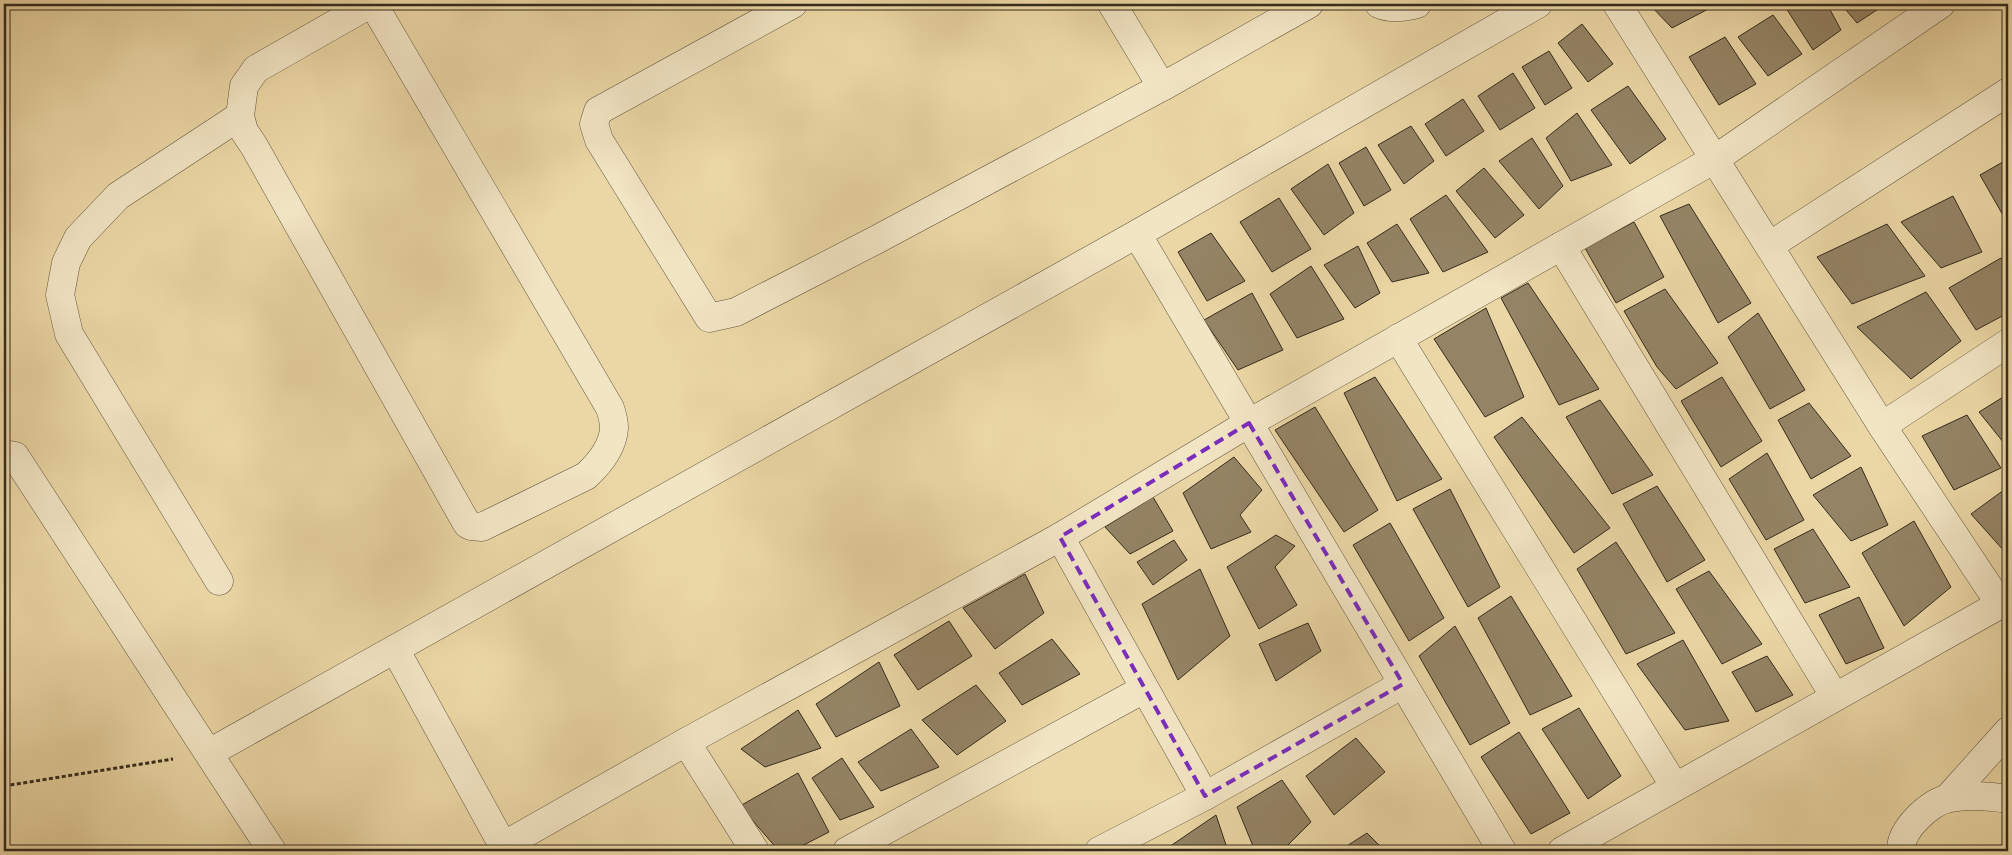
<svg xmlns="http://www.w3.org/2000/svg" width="2012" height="855" font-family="Cardo,serif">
	<rect width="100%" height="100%" fill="#ebd7a5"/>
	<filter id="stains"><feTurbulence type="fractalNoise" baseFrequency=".004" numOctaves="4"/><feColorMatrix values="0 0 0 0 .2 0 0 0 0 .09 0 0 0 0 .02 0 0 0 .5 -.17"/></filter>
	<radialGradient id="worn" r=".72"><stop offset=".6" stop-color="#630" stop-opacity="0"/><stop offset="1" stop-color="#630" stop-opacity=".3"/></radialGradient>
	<g fill="#948465" stroke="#352b1f">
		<polygon points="1649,4 1713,4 1714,6 1672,28"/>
		<polygon points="1794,4 1827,4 1841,30 1813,50 1786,8"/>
		<polygon points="1841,4 1886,4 1857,23"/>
		<polygon points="1773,15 1802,54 1768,76 1738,37"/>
		<polygon points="1582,24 1613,64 1588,82 1558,43"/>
		<polygon points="1725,37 1756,84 1719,105 1689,57"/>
		<polygon points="1549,51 1572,88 1545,105 1522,67"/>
		<polygon points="1513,73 1535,108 1500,130 1478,96"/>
		<polygon points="1628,86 1666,139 1630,164 1591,110"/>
		<polygon points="1463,99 1484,131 1446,156 1425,124"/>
		<polygon points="1577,113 1612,165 1571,181 1546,138"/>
		<polygon points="1411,126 1434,161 1404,184 1378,145"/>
		<polygon points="1532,138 1563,186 1539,209 1499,161"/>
		<polygon points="1366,147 1391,190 1364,206 1339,163"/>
		<polygon points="2008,159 2008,224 1980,175"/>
		<polygon points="1328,164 1354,213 1324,235 1291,189"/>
		<polygon points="1484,168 1524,215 1495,238 1456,191"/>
		<polygon points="1446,195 1488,252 1443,272 1410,219"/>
		<polygon points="1953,196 1982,252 1941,268 1901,222"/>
		<polygon points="1279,198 1311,249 1272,272 1240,222"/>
		<polygon points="1689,204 1751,303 1718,323 1660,216"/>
		<polygon points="1634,222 1664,277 1616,303 1585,248"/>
		<polygon points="1397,224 1429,273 1392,282 1367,243"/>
		<polygon points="1887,224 1925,276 1852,304 1817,257"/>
		<polygon points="1211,233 1245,281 1207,301 1178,252"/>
		<polygon points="1358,246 1380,293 1355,308 1324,265"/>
		<polygon points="2001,258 2008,267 2008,313 1976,330 1949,288"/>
		<polygon points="1311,266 1344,319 1297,338 1270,294"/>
		<polygon points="1528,283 1599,389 1559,405 1501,298"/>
		<polygon points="1665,289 1718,363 1676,389 1657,367 1624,311"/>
		<polygon points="1926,292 1961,341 1911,379 1857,327"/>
		<polygon points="1252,293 1283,350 1238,370 1204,320"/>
		<polygon points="1486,308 1524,397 1485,417 1434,339"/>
		<polygon points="1758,313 1805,390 1770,409 1728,337"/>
		<polygon points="1375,377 1442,479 1397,501 1344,393"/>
		<polygon points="1722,377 1762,441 1721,467 1681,401"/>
		<polygon points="2008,394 2008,448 1979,412"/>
		<polygon points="1600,400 1653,475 1612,494 1566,417"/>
		<polygon points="1809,403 1851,456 1811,479 1778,420"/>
		<polygon points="1315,407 1378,510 1344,532 1275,430"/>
		<polygon points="1967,415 2001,468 1954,490 1922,436"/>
		<polygon points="1522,417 1610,528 1574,553 1494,437"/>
		<polygon points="1767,453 1804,520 1766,540 1729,479"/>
		<polygon points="1234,457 1262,490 1240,515 1251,532 1211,549 1183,493"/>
		<polygon points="1861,467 1888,525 1851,541 1813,495"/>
		<polygon points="1657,486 1705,560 1667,582 1623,504"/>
		<polygon points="2008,487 2008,551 2005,552 1971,514"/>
		<polygon points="1450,489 1500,587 1468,607 1413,509"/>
		<polygon points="1153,497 1173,531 1130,554 1105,527"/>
		<polygon points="1914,521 1951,587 1904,626 1862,553"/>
		<polygon points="1390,523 1444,618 1409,641 1353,545"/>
		<polygon points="1813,529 1850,587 1805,603 1774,549"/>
		<polygon points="1276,535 1295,546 1275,567 1297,605 1259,629 1227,567"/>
		<polygon points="1174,540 1187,560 1153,585 1137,562"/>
		<polygon points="1616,542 1675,633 1626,654 1577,569"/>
		<polygon points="1200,569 1230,636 1178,680 1142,604"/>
		<polygon points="1709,571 1762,644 1722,664 1676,589"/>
		<polygon points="1025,574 1044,613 995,649 963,608"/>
		<polygon points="1511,596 1572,696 1530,715 1478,618"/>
		<polygon points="1859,597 1884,648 1846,664 1819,615"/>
		<polygon points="949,621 972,656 918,690 894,655"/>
		<polygon points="1308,623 1321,651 1276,681 1259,644"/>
		<polygon points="1455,626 1510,723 1470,745 1419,656"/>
		<polygon points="1052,639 1080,674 1022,705 999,673"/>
		<polygon points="1683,640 1729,721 1685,730 1637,664"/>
		<polygon points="1767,656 1793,695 1756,712 1732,672"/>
		<polygon points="879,662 900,706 836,737 816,704"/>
		<polygon points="976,685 1006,721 957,755 922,720"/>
		<polygon points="1579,708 1621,776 1588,799 1542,729"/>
		<polygon points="798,710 821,748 765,767 741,749"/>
		<polygon points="911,729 939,767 881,791 858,762"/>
		<polygon points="1519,732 1570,813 1531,834 1481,757"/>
		<polygon points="1356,738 1385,772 1334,815 1306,776"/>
		<polygon points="842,758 874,807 840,820 812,778"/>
		<polygon points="798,773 829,832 792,851 779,851 740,806"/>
		<polygon points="1282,780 1311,822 1282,851 1255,851 1237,807"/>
		<polygon points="1216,815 1228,851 1163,851"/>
		<polygon points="1367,833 1385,851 1339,851"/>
	</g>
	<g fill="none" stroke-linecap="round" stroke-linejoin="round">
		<defs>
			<g id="minor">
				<path d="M370 4 256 69 244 86 240 116 244 131 254 146 467 524 471 526 482 527 586 476C599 464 613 447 614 428 614 422 612 414 610 408L373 4"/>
				<polyline points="793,4 598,111 594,124 599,140 709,318 736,312 874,241 1162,87 1309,4"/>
				<polyline points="1112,4 1162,87"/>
				<path d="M1379 4C1390 9 1406 7 1417 4"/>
				<polyline points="1617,4 1882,426 2000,604"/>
				<polyline points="1137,234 1502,851"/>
				<polyline points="1561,246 1835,697"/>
				<polyline points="1769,246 2008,92"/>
				<polyline points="1398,338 1675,787"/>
				<polyline points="1882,426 2008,343"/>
				<polyline points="4,454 15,456 272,851"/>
				<polyline points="1060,537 1205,796"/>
				<polyline points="219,581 69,334 60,295 66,263 78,238 118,196 240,116"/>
				<polyline points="395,649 506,851"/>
				<polyline points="686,742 755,851"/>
				<polyline points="209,753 1137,234 1538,4"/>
				<polyline points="1948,798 2008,731"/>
				<polyline points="503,846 686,742 1060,537 1249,423 1715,159 1941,4"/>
				<polyline points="847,851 1144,689"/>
				<polyline points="1099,851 1205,796 1403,684"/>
				<polyline points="1562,851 2008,600"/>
				<path d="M1901 851C1900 829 1930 802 1950 798 1970 794 1989 796 2008 799"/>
			</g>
		</defs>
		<use href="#minor" stroke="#625640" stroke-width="29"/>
		<polyline stroke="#352b1f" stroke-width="3" stroke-dasharray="4 2.5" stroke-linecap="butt" points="4,786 173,759"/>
		<use href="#minor" stroke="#f2e5c4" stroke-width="28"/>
	</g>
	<path fill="none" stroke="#7b2cbf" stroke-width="4" stroke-dasharray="10 6" stroke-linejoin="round" d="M1249 423 1403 684 1205 796 1060 537Z"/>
	<rect width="2012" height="855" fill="none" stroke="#ebd7a5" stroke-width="20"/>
	<rect x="5" y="5" width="2002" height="845" fill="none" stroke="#352b1f" stroke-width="2.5"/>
	<rect x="10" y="10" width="1992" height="835" fill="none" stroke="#352b1f"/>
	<rect width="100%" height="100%" filter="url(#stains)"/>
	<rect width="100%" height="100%" fill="url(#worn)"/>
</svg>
